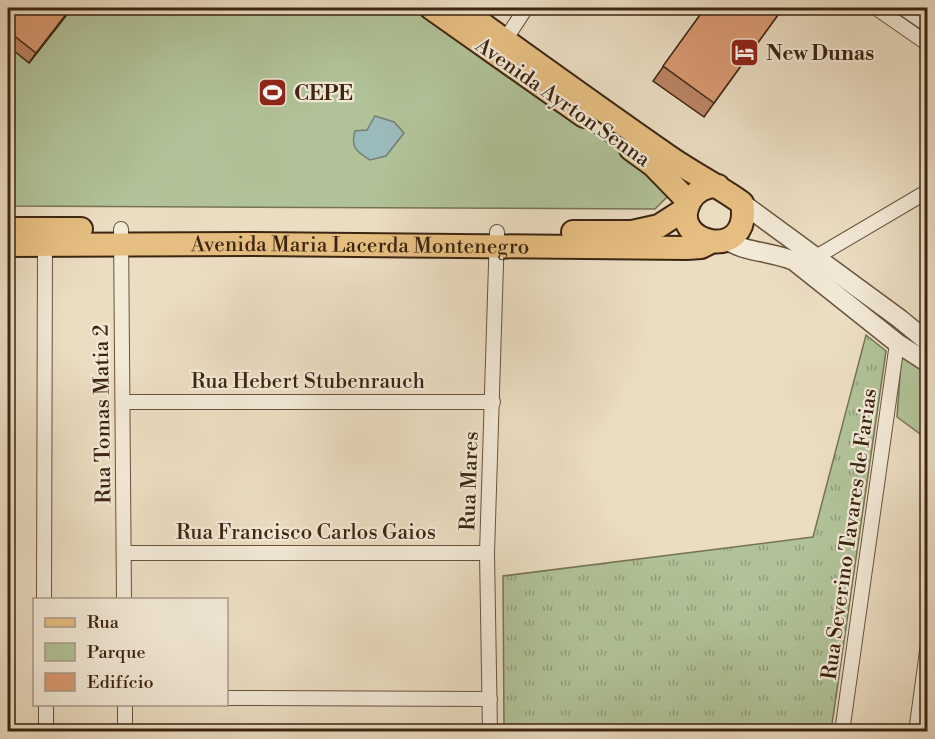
<svg xmlns="http://www.w3.org/2000/svg" width="935" height="739" font-family="'Libre Bodoni',serif">
	<defs>
		<pattern id="grass-tufts" width="24" height="20" patternUnits="userSpaceOnUse" patternTransform="scale(1.5)"><rect width="24" height="20" fill="#b1c298"/><path d="M3 7l-1-3M5 7V3M7 7l1-3M15 17l-1-3M17 17v-4M19 17l1-3" fill="none" stroke="#919d7b"/></pattern>
	</defs>
	<rect width="100%" height="100%" fill="#ebddc2"/>
	<filter id="stains"><feTurbulence type="fractalNoise" baseFrequency=".00333" numOctaves="4"/><feColorMatrix values="0 0 0 0 .2 0 0 0 0 .09 0 0 0 0 .02 0 0 0 .5 -.17"/></filter>
	<radialGradient id="worn" r=".72"><stop offset=".6" stop-color="#630" stop-opacity="0"/><stop offset="1" stop-color="#630" stop-opacity=".3"/></radialGradient>
	<polygon fill="url(#grass-tufts)" stroke="#767454" stroke-width="1.5" points="866,335 886,351 831,731 504,731 503,576 813,537"/>
	<g fill="#b1c298" stroke="#767454" stroke-width="1.5">
		<polygon points="8,8 419,8 658,179 667,197 655,209 8,206"/>
		<polygon points="902,349 927,368 927,439 897,417"/>
	</g>
	<path fill="#9bbabb" stroke="#757e77" stroke-width="1.5" d="M375 116 394 122 404 133 386 156 370 160C357 152 350 148 355 131L367 130Z"/>
	<g fill="none" stroke-linecap="round" stroke-linejoin="round">
		<defs>
			<g id="minor">
				<polyline points="876,8 928,44"/>
				<polyline points="903,8 928,25"/>
				<polyline points="505,40 526,8"/>
				<polyline points="121,229 124,600"/>
				<polyline points="816,257 928,191"/>
				<polyline points="123,402 493,402"/>
				<polyline points="124,553 487,553"/>
				<polyline points="44,600 45,240"/>
				<polyline points="226,698 490,699"/>
				<polyline points="46,704 46,732"/>
				<polyline points="125,704 125,732"/>
				<polyline points="490,732 487,553 497,232"/>
				<polyline points="842,732 897,343"/>
				<polyline points="916,732 928,644"/>
			</g>
			<g id="tertiary">
				<polyline points="742,203 900,319 928,342"/>
				<path d="M727 240C745 253 772 251 794 261L897 343 928 363"/>
			</g>
			<g id="primary">
				<polyline points="431,8 584,116"/>
				<path d="M460 8C528 57 596 106 665 154 690 172 717 185 742 203 753 264 666 244 690 201 696 190 707 186 718 186"/>
				<polyline points="631,149 653,165 689,202"/>
				<polyline points="8,229 81,229"/>
				<polyline points="573,232 632,232 659,226 687,208"/>
				<path id="s1" d="M8 245 250 244 687 248 701 247 711 242"/>
			</g>
		</defs>
		<use href="#minor" stroke="#68533d" stroke-width="16"/>
		<use href="#tertiary" stroke="#68533d" stroke-width="21"/>
		<use href="#primary" stroke="#3c2511" stroke-width="26"/>
		<use href="#minor" stroke="#f2e9d7" stroke-width="14"/>
		<use href="#tertiary" stroke="#f2e9d7" stroke-width="18"/>
		<use href="#primary" stroke="#e6be81" stroke-width="22"/>
	</g>
	<g fill="#bb8463" stroke="#3c2511" stroke-width="1.5">
		<polygon points="8,8 72,8 29,63 8,46"/>
		<polygon points="705,8 783,8 704,117 653,81"/>
	</g>
	<polygon fill="#996c50" stroke="#3c2511" stroke-width="1.5" points="71,8 72,8 29,63 36,53"/>
	<g fill="#da9a73" stroke="#3c2511" stroke-width="1.5">
		<polygon points="8,8 71,8 36,53 8,31"/>
		<polygon points="705,8 783,8 714,103 663,66"/>
	</g>
	<defs>
		<symbol id="hotel-square" viewBox="-11 -11 22 22"><rect x="-9" y="-9" width="18" height="18" rx="4" fill="#8f2418" stroke="#f2e9d7"/><path d="M-6-4.5h1.5V1H6V5H4.5V3h-9V5H-6ZM-4 0a1.8 1.8 0 1 1 3.6 0ZM.5 0V-2.5h3Q6-2.5 6 0Z" fill="#fff"/></symbol>
		<symbol id="stadium-square" viewBox="-11 -11 22 22"><rect x="-9" y="-9" width="18" height="18" rx="4" fill="#8f2418" stroke="#f2e9d7"/><path d="M0-5a6.5 5 0 1 0 0 10a6.5 5 0 1 0 0-10ZM-3.5-1.8h7v3.6h-7Z" fill="#fff"/></symbol>
	</defs>
	<g fill-rule="evenodd">
		<use href="#hotel-square" x="728" y="36" width="33" height="33"/>
		<use href="#stadium-square" x="256" y="76" width="33" height="33"/>
	</g>
	<g text-anchor="middle" stroke-width="4.5" stroke-linejoin="round" paint-order="stroke">
		<g font-size="21" font-weight="bold" fill="#3c2511" stroke="#f2e9d7" text-anchor="start">
			<text x="766" y="60">New Dunas</text>
			<text x="294" y="100">CEPE</text>
		</g>
		<g font-size="21" fill="#3c2511" stroke="#f2e9d7">
			<text transform="translate(563 102) rotate(35)" y="7">Avenida Ayrton Senna</text>
			<text dy="7" stroke="none"><textPath href="#s1" startOffset="352">Avenida Maria Lacerda Montenegro</textPath></text>
			<text x="308" y="388">Rua Hebert Stubenrauch</text>
			<text transform="translate(102 414) rotate(-91)" y="7">Rua Tomas Matia 2</text>
			<text transform="translate(469 481) rotate(-88)" y="7">Rua Mares</text>
			<text x="306" y="539">Rua Francisco Carlos Gaios</text>
			<text transform="translate(849 534) rotate(-82)" y="7">Rua Severino Tavares de Farias</text>
		</g>
	</g>
	<rect width="935" height="739" fill="none" stroke="#ebddc2" stroke-width="30"/>
	<rect x="9" y="9" width="917" height="721" fill="none" stroke="#3c2511" stroke-width="3"/>
	<rect x="15" y="15" width="905" height="709" fill="none" stroke="#3c2511" stroke-width="1.5"/>
	<rect x="33" y="598" width="195" height="108" fill="#f2e9d7" stroke="#a99b88" stroke-width="1.5"/>
	<rect x="45" y="618" width="30" height="9" fill="#e6be81" stroke="#a99b88" stroke-width="1.5"/>
	<text x="87" y="628" font-size="18" fill="#3c2511">Rua</text>
	<rect x="45" y="643" width="30" height="18" fill="#b1c298" stroke="#a99b88" stroke-width="1.5"/>
	<text x="87" y="658" font-size="18" fill="#3c2511">Parque</text>
	<rect x="45" y="673" width="30" height="18" fill="#da9a73" stroke="#a99b88" stroke-width="1.5"/>
	<text x="87" y="688" font-size="18" fill="#3c2511">Edifício</text>
	<rect width="100%" height="100%" filter="url(#stains)"/>
	<rect width="100%" height="100%" fill="url(#worn)"/>
</svg>
